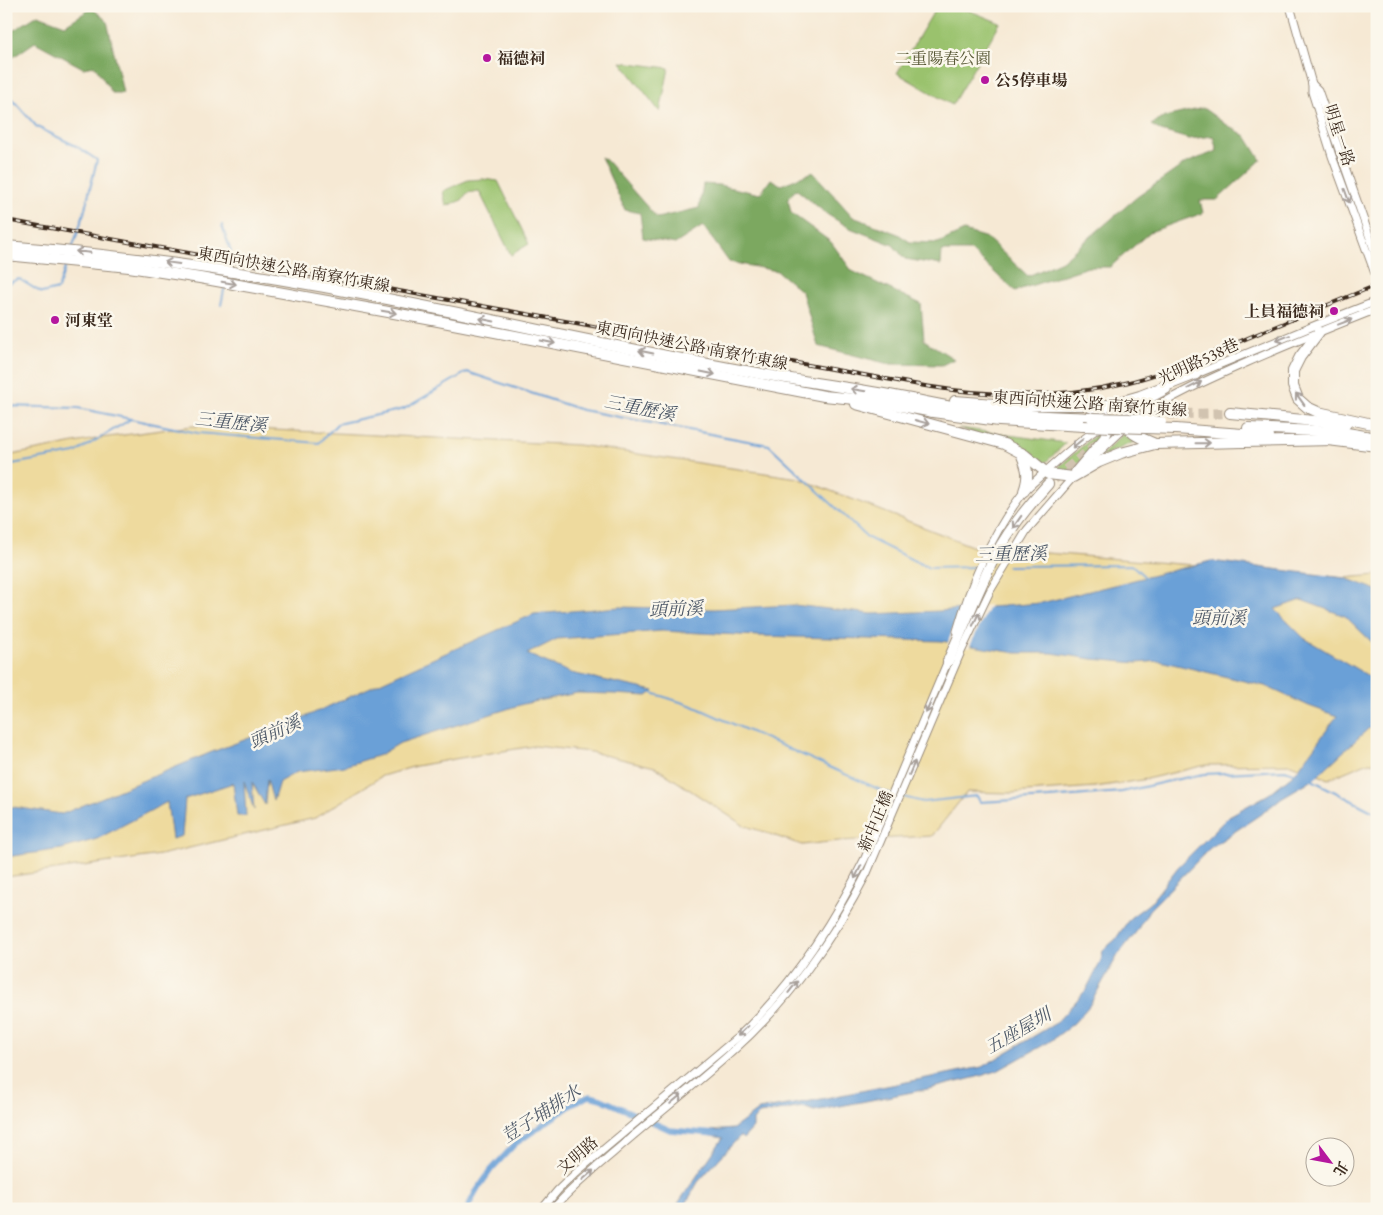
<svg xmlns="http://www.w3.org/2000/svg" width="1383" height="1215" font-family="'EB Garamond','Noto Serif TC',serif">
	<rect width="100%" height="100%" fill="#fbf7ec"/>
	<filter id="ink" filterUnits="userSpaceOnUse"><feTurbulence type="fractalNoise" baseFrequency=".02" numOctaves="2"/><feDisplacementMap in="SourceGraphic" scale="10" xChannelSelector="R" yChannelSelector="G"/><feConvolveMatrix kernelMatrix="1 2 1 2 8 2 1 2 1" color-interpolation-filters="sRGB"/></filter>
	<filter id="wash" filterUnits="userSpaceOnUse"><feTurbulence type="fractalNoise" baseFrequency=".0096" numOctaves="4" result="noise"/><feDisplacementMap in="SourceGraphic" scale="20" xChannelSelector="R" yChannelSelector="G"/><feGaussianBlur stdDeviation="1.12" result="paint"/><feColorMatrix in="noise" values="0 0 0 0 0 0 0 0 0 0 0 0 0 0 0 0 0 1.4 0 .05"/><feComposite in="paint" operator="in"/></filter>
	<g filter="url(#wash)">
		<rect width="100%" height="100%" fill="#f6e9d4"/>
		<g fill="#9ac26d" stroke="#6a7646">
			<polygon points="937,6 958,6 1000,23 952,105 897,73"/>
			<polygon points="621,62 669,68 660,112"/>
			<polygon points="483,179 498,181 529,244 511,255 479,191 467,193 462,200 446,206 443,191 468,180"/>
			<polygon points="1108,424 1100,439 1071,472 1054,471"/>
			<polygon points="959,428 1066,443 1044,464 1021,450"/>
			<polygon points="1125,432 1136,441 1099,458"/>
		</g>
		<g fill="#7ba860" stroke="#5b693f">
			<polygon points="92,8 107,21 123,93 112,93 95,66 83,68 35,42 6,62 6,35 38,15 65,25"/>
			<polygon points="1203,108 1224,123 1246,136 1261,160 1217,200 1200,200 1203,213 1150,232 1110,267 1088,267 1015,291 971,251 942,251 941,265 905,259 893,245 850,228 828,215 796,189 788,199 791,213 831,242 852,271 921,304 924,340 954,359 942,365 889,364 818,346 802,292 777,271 729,262 703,226 675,244 643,238 640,213 625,210 601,157 606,160 657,218 699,208 703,184 719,185 760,194 771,179 781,185 813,172 853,217 898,234 910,242 938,243 964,231 987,238 1028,276 1062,261 1137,197 1186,163 1217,151 1213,136 1189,139 1161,131 1151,125 1165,117"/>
		</g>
		<polygon fill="#eeda9e" stroke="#94825e" points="192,426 578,445 798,478 974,547 1179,564 1228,567 1345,578 1377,575 1377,763 1369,762 1328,779 1291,764 1206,765 1142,780 1095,787 1012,793 967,792 932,836 839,841 802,845 743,825 655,767 591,752 534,746 460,758 416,766 382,776 315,818 160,855 6,877 6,456 101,438"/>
		<polygon fill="#6aa0d7" stroke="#52657a" points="1211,561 1345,578 1377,590 1377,647 1345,616 1301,600 1275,609 1304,638 1377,681 1377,731 1369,728 1315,778 1281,798 1264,812 1210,848 1149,910 1136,932 1118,955 1089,1006 1073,1024 1049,1042 997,1071 977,1077 933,1088 814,1111 803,1107 759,1114 753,1121 753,1128 743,1139 740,1136 698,1182 683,1209 676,1209 679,1202 723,1138 707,1135 711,1131 733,1129 759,1110 811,1101 982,1067 1056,1023 1086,990 1101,961 1103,950 1115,940 1130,918 1150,903 1178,867 1229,816 1269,794 1296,772 1337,716 1309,706 1265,686 1160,661 1137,663 1092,659 1052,653 1016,653 941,641 758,636 662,631 557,639 527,654 571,673 654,691 647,696 614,694 577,693 523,704 400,743 380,755 345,766 297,772 279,782 273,801 267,779 265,805 252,782 254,810 244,781 246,816 237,816 233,783 185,799 182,836 172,839 167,802 97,839 62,849 6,857 6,806 62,814 212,752 303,718 421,664 534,614 620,607 713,609 794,605 872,614 939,611 1041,603"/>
		<polygon fill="#f6e9d4" points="990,605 969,648 947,645 961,607"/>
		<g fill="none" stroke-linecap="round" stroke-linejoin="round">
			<g stroke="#6aa0d7" stroke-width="2">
				<polyline points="6,99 12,99 37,127 76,146 97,160 84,213 72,249"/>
				<polyline points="222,225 231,252 228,268"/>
				<polyline points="6,284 19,279 42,293 58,289 66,265"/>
				<polyline points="221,305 225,285"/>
				<polyline points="6,406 78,408 198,433 319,443 337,424 404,409 467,372 582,410 769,445 868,538 929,568 978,567"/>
				<polyline points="6,465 75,453 131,419"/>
				<polyline points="1008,566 1132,565 1145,577"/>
				<polyline points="652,693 693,706 885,792 898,796"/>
				<polyline points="1312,780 1372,811 1377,812"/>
				<polyline points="903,797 923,802 977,796 980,802 1049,798 1122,792 1174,780 1204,774 1285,770 1296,774"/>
			</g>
			<polyline stroke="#6aa0d7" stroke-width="5.5" points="467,1209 475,1193 491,1170 515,1144 576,1102 590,1096 601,1099 670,1130 715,1134"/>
		</g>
	</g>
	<g filter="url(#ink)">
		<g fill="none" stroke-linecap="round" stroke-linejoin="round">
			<polyline stroke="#d1c3b0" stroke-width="10" stroke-dasharray="10 5" stroke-linecap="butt" points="1054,479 1096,445 1139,415 1230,413"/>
			<defs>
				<g id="minor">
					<polyline points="1290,6 1312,84 1312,92 1332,156 1377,279"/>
					<polyline points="1312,84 1318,90 1377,258"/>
					<polyline points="1194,375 1316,325 1377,301"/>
					<polyline points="1128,411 1167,390"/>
					<path d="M1135 420C1171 396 1209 379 1248 362 1291 343 1334 326 1377 309"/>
					<polyline points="1094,457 1127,426"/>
					<path d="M957 631C971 582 992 533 1023 493 1029 485 1038 479 1045 472 1063 456 1081 439 1102 426"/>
					<path d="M542 1209 558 1190 579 1170 738 1037C790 988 833 923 865 858L949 658"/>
					<path d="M553 1209C571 1188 593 1170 614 1152 653 1118 694 1086 733 1051 787 1003 834 938 867 873L960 654 990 591 1027 530 1074 476"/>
				</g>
				<g id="highway">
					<path d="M6 246C109 254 211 267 313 285 460 311 606 346 752 372 803 382 854 388 905 398 927 402 948 407 970 410 1011 415 1051 416 1092 418"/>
					<polyline points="6,255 129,267 200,278 438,321 824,396 875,401 933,412 999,421 1083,426"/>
					<polyline points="1319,332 1300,357 1293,371 1293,386 1298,399 1307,407 1318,412 1377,425"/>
					<polyline points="955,401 1008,405 1109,405 1140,396 1196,374"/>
					<polyline points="856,404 1004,444 1025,455 1048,474 1073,477 1099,462 1121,453 1155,444 1334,440"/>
					<path d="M1131 409 1125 420C1128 435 1142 438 1155 444"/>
					<polyline points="1230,413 1346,424"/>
					<polyline points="1248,428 1341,432 1377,438"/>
					<polyline points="1176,429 1269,436"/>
					<polyline points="1328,440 1377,446"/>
					<path d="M1021 453C1027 468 1030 475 1024 491"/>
					<path d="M1076 472 1104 439 1111 421C1106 412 1099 410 1090 407"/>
					<path d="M948 661C964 626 978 590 995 556 1009 529 1028 506 1048 484"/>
				</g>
			</defs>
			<use href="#minor" stroke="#988a79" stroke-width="9"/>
			<use href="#highway" stroke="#988a79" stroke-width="12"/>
			<use href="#minor" stroke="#fff" stroke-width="7"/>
			<use href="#highway" stroke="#fff" stroke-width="10"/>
			<defs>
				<path id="rail" d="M6 220 925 386C992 397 1059 399 1125 383 1163 374 1200 357 1236 343 1283 323 1330 304 1377 285"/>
			</defs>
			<use href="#rail" stroke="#3b2a1e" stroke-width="4"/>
			<use href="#rail" stroke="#fbf7ec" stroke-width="2" stroke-dasharray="5.5" stroke-linecap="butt"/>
			<defs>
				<g id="highway-bridge">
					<polyline points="1092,418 1136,419 1161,422"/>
					<polyline points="1083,426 1176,429"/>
				</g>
			</defs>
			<use href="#highway-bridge" stroke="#988a79" stroke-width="12" stroke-linecap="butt"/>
			<use href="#highway-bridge" stroke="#fff" stroke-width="10"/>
		</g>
		<defs><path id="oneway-shaft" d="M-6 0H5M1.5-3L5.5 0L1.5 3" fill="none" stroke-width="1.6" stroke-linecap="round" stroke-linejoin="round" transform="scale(1.25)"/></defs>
		<g stroke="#a79f9a">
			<use href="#oneway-shaft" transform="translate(1347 196) rotate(70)"/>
			<use href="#oneway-shaft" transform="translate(83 252) rotate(-174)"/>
			<use href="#oneway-shaft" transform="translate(172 263) rotate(-172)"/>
			<use href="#oneway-shaft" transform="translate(229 283) rotate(10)"/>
			<use href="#oneway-shaft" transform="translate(389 312) rotate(10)"/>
			<use href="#oneway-shaft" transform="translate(487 320) rotate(-169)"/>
			<use href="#oneway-shaft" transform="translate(1345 322) rotate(-21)"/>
			<use href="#oneway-shaft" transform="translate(1283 338) rotate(158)"/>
			<use href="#oneway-shaft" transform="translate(548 342) rotate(11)"/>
			<use href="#oneway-shaft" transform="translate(646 352) rotate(-168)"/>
			<use href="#oneway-shaft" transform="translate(708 373) rotate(11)"/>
			<use href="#oneway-shaft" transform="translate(1195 385) rotate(-27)"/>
			<use href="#oneway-shaft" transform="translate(858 390) rotate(-171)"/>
			<use href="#oneway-shaft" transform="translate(1300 399) rotate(-126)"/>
			<use href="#oneway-shaft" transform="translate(922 422) rotate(15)"/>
			<use href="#oneway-shaft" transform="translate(1078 443) rotate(140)"/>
			<use href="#oneway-shaft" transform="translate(1203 443) rotate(-1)"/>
			<use href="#oneway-shaft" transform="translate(1017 522) rotate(125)"/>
			<use href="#oneway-shaft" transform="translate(976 619) rotate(-65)"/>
			<use href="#oneway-shaft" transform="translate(929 706) rotate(113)"/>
			<use href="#oneway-shaft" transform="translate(912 768) rotate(-67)"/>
			<use href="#oneway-shaft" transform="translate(858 872) rotate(116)"/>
			<use href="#oneway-shaft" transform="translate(793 987) rotate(-52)"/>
			<use href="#oneway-shaft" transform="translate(743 1031) rotate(137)"/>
			<use href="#oneway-shaft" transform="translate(676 1099) rotate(-40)"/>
			<use href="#oneway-shaft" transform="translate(588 1175) rotate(-41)"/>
		</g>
	</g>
	<g fill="#b5179e" stroke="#fbf7ec" stroke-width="2">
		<circle cx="487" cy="58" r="5"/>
		<circle cx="985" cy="80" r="5"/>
		<circle cx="1334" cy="311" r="5"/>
		<circle cx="55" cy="320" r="5"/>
	</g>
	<g text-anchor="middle" stroke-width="5" stroke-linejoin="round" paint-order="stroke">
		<g font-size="16" font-weight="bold" fill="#3b2a1e" stroke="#fbf7ec" text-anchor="start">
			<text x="497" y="64">福德祠</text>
			<text x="995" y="86">公5停車場</text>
			<text x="1324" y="317" text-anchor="end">上員福德祠</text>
			<text x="65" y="326">河東堂</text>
		</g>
		<g font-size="16" fill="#585836" stroke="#fbf7ec">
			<text x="943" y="64">二重陽春公園</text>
		</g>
		<g font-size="16" fill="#3b2a1e" stroke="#fbf7ec">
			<text transform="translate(1340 135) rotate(72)" y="6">明星一路</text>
			<text transform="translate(294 269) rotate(10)" y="6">東西向快速公路 南寮竹東線</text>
			<text transform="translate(692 345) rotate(11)" y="6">東西向快速公路 南寮竹東線</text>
			<text transform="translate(1198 361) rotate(-25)" y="6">光明路538巷</text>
			<text transform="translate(1090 403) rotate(4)" y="6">東西向快速公路 南寮竹東線</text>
			<text transform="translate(875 821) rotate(-67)" y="6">新中正橋</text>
			<text transform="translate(577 1155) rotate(-41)" y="6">文明路</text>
		</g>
		<g font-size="18" font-style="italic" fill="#4e5968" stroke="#fbf7ec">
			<text transform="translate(640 408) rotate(11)" y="6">三重歷溪</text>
			<text transform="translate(231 422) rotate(6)" y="6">三重歷溪</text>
			<text transform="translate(1011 554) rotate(-1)" y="6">三重歷溪</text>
			<text transform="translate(676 609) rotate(-2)" y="6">頭前溪</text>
			<text x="1219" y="624">頭前溪</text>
			<text transform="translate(275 732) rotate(-24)" y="6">頭前溪</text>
			<text transform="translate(1018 1031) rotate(-30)" y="6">五座屋圳</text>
			<text transform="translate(541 1114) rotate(-33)" y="6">荳子埔排水</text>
		</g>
	</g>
	<rect width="1383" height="1215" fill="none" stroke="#fbf7ec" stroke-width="25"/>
	<g transform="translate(1330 1162) rotate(122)"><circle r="24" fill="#fbf7ec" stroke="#aea59a"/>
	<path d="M0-4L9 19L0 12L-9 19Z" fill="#b5179e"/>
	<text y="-8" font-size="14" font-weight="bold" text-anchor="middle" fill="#3b2a1e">北</text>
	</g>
</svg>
